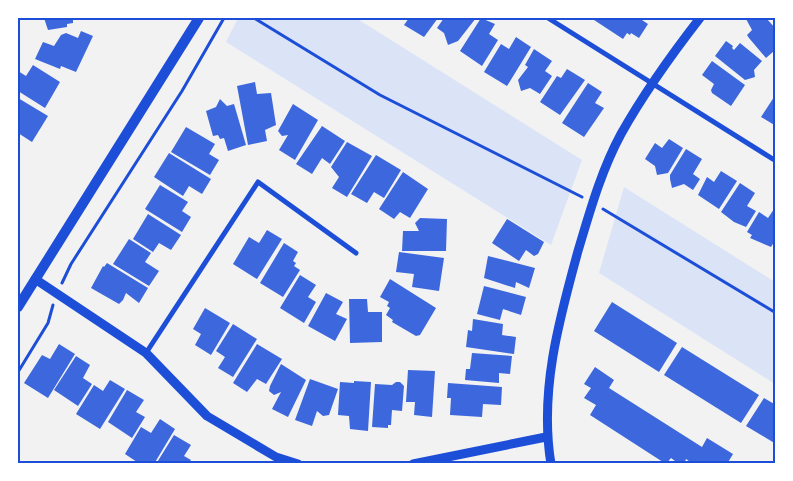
<svg xmlns="http://www.w3.org/2000/svg" width="793" height="481" font-family="'Varela Round',sans-serif">
	<rect width="100%" height="100%" fill="#f2f2f2"/>
	<g fill="#dbe4f7">
		<polygon points="238,18 356,18 582,160 551,245 226,42"/>
		<polygon points="624,187 775,282 775,384 599,273"/>
	</g>
	<g fill="#3d67dc">
		<polygon points="44,18 83,18 73,20 73,23 67,24 67,27 48,30"/>
		<polygon points="409,18 438,18 424,37 404,25"/>
		<polygon points="444,18 476,18 458,41 448,45 444,33 437,28"/>
		<polygon points="481,18 495,24 489,34 498,40 482,66 460,51"/>
		<polygon points="591,18 639,18 648,24 639,38 631,33 630,35 627,33 623,39"/>
		<polygon points="748,18 766,18 776,29 776,53 774,51 766,58 749,38 747,35 752,30 746,19"/>
		<polygon points="81,31 93,36 76,72 61,66 60,69 35,59 43,42 54,46 61,35 66,33 78,38"/>
		<polygon points="516,37 531,47 507,86 484,72 501,44 509,49"/>
		<polygon points="726,41 733,46 732,48 734,50 740,43 762,61 754,70 755,77 745,80 715,56"/>
		<polygon points="534,49 552,61 545,71 552,76 540,94 530,88 521,91 518,80 528,67 525,65"/>
		<polygon points="712,61 745,85 731,106 712,93 711,90 714,84 702,75"/>
		<polygon points="33,65 60,82 45,108 18,91 18,71 26,76"/>
		<polygon points="567,69 585,80 560,115 540,102 557,76 561,78"/>
		<polygon points="255,82 257,94 271,93 276,125 265,130 267,141 248,145 237,86"/>
		<polygon points="588,83 602,92 595,103 604,108 584,137 562,123"/>
		<polygon points="776,94 776,126 761,117"/>
		<polygon points="18,98 48,116 32,142 18,133"/>
		<polygon points="220,99 227,106 234,104 246,145 228,151 224,138 220,139 218,135 213,136 206,111 216,107"/>
		<polygon points="293,104 318,120 295,160 279,150 288,135 282,136 278,131"/>
		<polygon points="322,126 345,141 330,164 322,158 312,174 296,164"/>
		<polygon points="186,127 215,144 209,154 219,160 210,175 171,152"/>
		<polygon points="669,139 683,148 668,173 657,175 655,166 645,159 655,143 662,148"/>
		<polygon points="347,142 372,156 347,197 332,188 339,177 331,167"/>
		<polygon points="686,149 702,159 693,174 700,179 693,190 684,184 672,188 670,179 670,175"/>
		<polygon points="169,153 211,179 202,194 189,186 183,196 154,177"/>
		<polygon points="376,155 401,170 384,198 374,192 367,203 351,194"/>
		<polygon points="721,171 737,181 719,209 698,195 707,177 714,182"/>
		<polygon points="403,172 428,189 410,218 400,212 394,219 379,209"/>
		<polygon points="740,183 755,193 747,206 756,211 746,227 734,222 721,212"/>
		<polygon points="160,185 188,202 182,211 191,217 182,232 145,209"/>
		<polygon points="776,206 776,239 771,247 750,238 752,235 747,232 759,212 768,218"/>
		<polygon points="148,214 181,235 171,250 159,243 153,252 133,239"/>
		<polygon points="420,218 447,219 446,251 402,251 403,231 419,231 415,223"/>
		<polygon points="507,219 544,242 538,254 534,256 526,250 519,261 492,243"/>
		<polygon points="267,230 282,239 257,279 233,264 249,237 259,243"/>
		<polygon points="129,239 151,253 145,262 159,271 149,286 113,264"/>
		<polygon points="284,243 298,252 293,261 296,263 294,266 300,270 283,297 260,283"/>
		<polygon points="399,252 444,258 439,291 412,287 414,274 396,272"/>
		<polygon points="488,256 535,268 529,288 516,282 515,288 484,278"/>
		<polygon points="107,263 148,288 139,303 126,293 123,300 119,304 91,288 103,266 104,267"/>
		<polygon points="300,275 316,285 308,297 316,302 304,323 280,308"/>
		<polygon points="390,279 436,308 420,335 416,336 392,322 393,320 386,315 390,308 387,306 389,302 380,297"/>
		<polygon points="484,286 526,297 521,315 503,309 500,320 477,314"/>
		<polygon points="326,293 343,302 336,314 347,319 335,341 308,326"/>
		<polygon points="349,299 367,299 368,312 382,312 382,342 350,343"/>
		<polygon points="612,302 677,343 659,372 594,331"/>
		<polygon points="205,308 230,323 211,355 195,345 201,334 193,329"/>
		<polygon points="473,319 503,324 502,335 516,337 514,354 466,347 468,330 472,331"/>
		<polygon points="233,324 257,339 233,377 218,368 225,357 216,351"/>
		<polygon points="59,344 75,354 48,398 24,383 42,355 50,359"/>
		<polygon points="257,344 282,359 266,384 257,379 247,392 233,383"/>
		<polygon points="682,347 759,395 741,423 664,375"/>
		<polygon points="472,353 512,356 510,374 499,373 499,383 465,380 466,369 470,369"/>
		<polygon points="76,356 90,365 83,378 92,384 78,406 54,390"/>
		<polygon points="281,364 306,380 288,417 272,409 281,392 274,395 269,391 270,386"/>
		<polygon points="595,367 614,380 609,388 702,447 707,438 733,454 727,464 696,462 693,464 686,459 684,464 679,464 671,458 666,464 590,415 596,405 584,398 591,388 584,384"/>
		<polygon points="408,370 435,371 432,417 414,415 415,402 406,402"/>
		<polygon points="310,379 338,389 329,415 323,416 317,411 312,426 295,420"/>
		<polygon points="110,380 125,389 100,429 76,414 94,385 103,391"/>
		<polygon points="354,381 371,382 368,431 350,429 349,416 338,415 340,382 354,383"/>
		<polygon points="396,382 400,382 404,386 402,411 392,410 391,425 388,425 388,428 372,427 375,384 392,385"/>
		<polygon points="448,383 502,387 501,405 483,404 482,417 450,415 451,398 447,398"/>
		<polygon points="127,390 144,400 136,412 145,417 132,438 108,422"/>
		<polygon points="764,398 776,405 776,444 746,426"/>
		<polygon points="160,419 175,429 154,464 140,464 125,454 141,427 151,433"/>
		<polygon points="174,435 191,445 184,456 191,460 188,464 156,464"/>
	</g>
	<g fill="none" stroke-linecap="round" stroke-linejoin="round">
		<g stroke="#1d4ed8" stroke-width="3">
			<polyline points="254,18 380,95 582,197"/>
			<polyline points="603,209 776,313"/>
			<polyline points="62,283 71,264 182,91 224,18"/>
			<polyline points="18,372 48,323 53,305"/>
		</g>
		<g stroke="#1d4ed8" stroke-width="5">
			<polyline points="548,18 776,161"/>
			<polyline points="146,353 258,182 356,253"/>
		</g>
		<g stroke="#1d4ed8" stroke-width="9">
			<polyline points="35,279 146,353 207,416 276,457 298,464"/>
			<polyline points="413,464 546,437"/>
			<path d="M551 464C539 392 559 320 578 251 590 211 601 171 621 134 644 93 672 54 700 18"/>
		</g>
		<polyline stroke="#1d4ed8" stroke-width="10" points="18,307 199,18"/>
	</g>
	<rect width="793" height="481" fill="none" stroke="#ffffff" stroke-width="38"/>
	<rect x="19" y="19" width="755" height="443" fill="none" stroke="#1d4ed8" stroke-width="2"/>
</svg>
